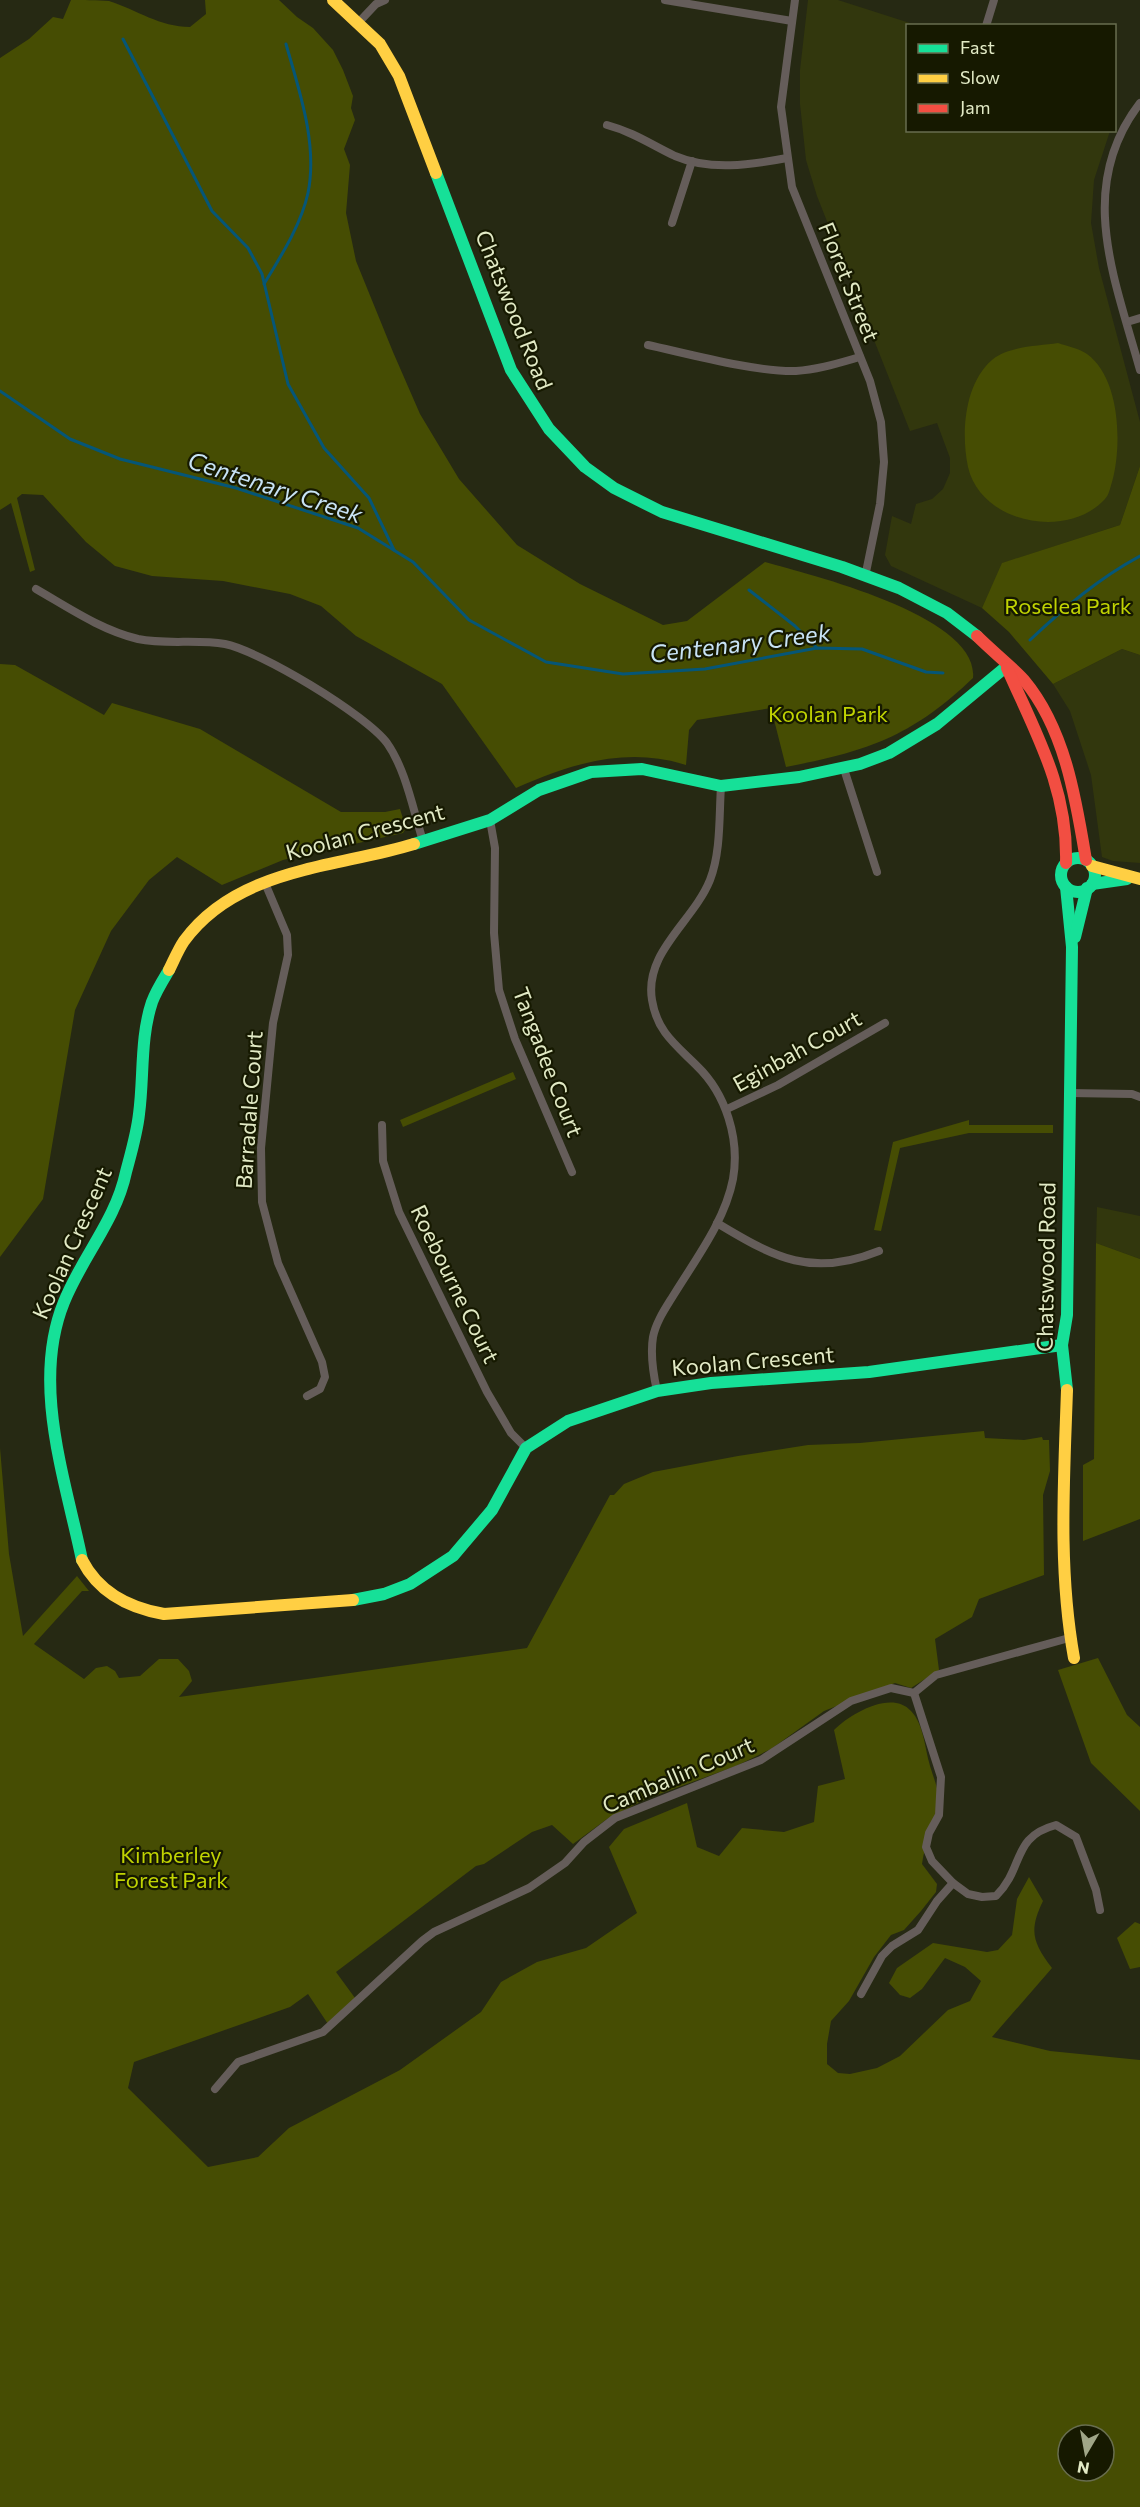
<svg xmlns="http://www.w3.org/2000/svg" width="1140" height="2507" font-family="Commissioner,sans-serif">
	<rect width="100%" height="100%" fill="#262913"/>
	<g fill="#32370d">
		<polygon points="808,0 838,0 916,25 908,26 908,130 1110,131 1094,180 1091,223 1099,268 1140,422 1140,466 1120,525 1003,563 982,608 891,566 885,555 892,516 911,524 916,504 932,499 943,489 950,473 950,458 937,423 910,431 817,196 806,160 800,104 800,70"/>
		<polygon points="1122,649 1140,655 1140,863 1113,861 1102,857 1091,775 1070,711 1053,684"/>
		<polygon points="1097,1207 1140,1216 1140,1259 1096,1243"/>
	</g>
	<g fill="#464d03" fill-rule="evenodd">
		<path d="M71 0C82 0 98 0 109 1 137 10 160 27 190 27L206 14 205 0H279L297 17 313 28 333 50 343 70 353 96 351 108 355 120 344 149 350 165 346 213 356 261 393 352 420 414 459 479 517 545 580 584 663 625 687 621 765 562C811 575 980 616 973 678 911 737 868 751 786 767L771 708 697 720 689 730 686 765C627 746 570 764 516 788L442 684 356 636 321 606 290 594 223 581 152 576 115 566 86 542 43 495 22 494 17 498 35 570 30 572 11 503 0 510V58L29 39 53 17 63 19Z"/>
		<path d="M1058 343C1067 346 1080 349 1087 354 1121 379 1122 447 1112 482 1110 488 1109 495 1105 499 1068 540 981 524 968 467 961 434 964 384 992 360 1009 346 1038 346 1058 343Z"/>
		<polygon points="1140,466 1140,655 1122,649 1053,684 1009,632 982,608 1002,563 1120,525"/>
		<polygon points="0,664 15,665 104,715 112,703 200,729 341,812 385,812 400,809 406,828 403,833 283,860 222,885 177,857 149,880 111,931 75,1010 43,1199 0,1257"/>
		<polygon points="513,1072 516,1079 403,1127 400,1120"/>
		<polygon points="969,1120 969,1125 1053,1125 1053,1133 969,1133 900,1148 881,1231 874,1230 893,1142"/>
		<polygon points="1096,1243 1140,1259 1140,1519 1083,1541 1083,1465 1094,1459"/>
		<path d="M984 1431 985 1438 1024 1440 1042 1437 1043 1440H1049L1050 1471 1043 1495 1044 1575 979 1599 972 1617 935 1639 939 1670 911 1688 895 1683 824 1711 771 1749 736 1766 646 1799 607 1819 573 1844 552 1825 532 1832 484 1864 476 1866 336 1972 355 1998 328 2024 308 1994 290 2007 134 2062 128 2088 208 2167 258 2157 289 2128 400 2070 481 2012 501 1982 537 1962 586 1948 637 1913 609 1847 624 1829 687 1803 697 1847 719 1856 742 1828 784 1832 814 1822 818 1786 845 1779 834 1730C849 1715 891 1689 911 1711 923 1723 925 1747 929 1762 932 1775 940 1790 938 1802 935 1822 925 1842 922 1864L937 1884 936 1892 921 1911 904 1930 891 1935 874 1957 849 2001 831 2021 827 2044V2064L838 2073 850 2074 877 2068 900 2056 948 2010 970 2001 981 1981 965 1967 945 1958 922 1989 910 1998 900 1995 889 1983 897 1968 933 1943 987 1952 998 1950 1012 1935 1017 1899 1029 1877 1043 1901C1029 1930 1032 1942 1052 1968L992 2037 1050 2051 1140 2060V2507H0V1448L9 1554 23 1636 77 1576 89 1591H82L34 1644 84 1679 96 1668 107 1666 115 1671 119 1678 140 1676 159 1659H178L189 1671 192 1681 179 1697 527 1648 610 1495H614L624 1484 653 1472 738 1456 808 1445 860 1443ZM1068 2435H1104V2471H1068Z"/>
		<polygon points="1098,1658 1127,1715 1140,1727 1140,1811 1091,1763 1058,1670"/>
		<polygon points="1135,1922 1140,1924 1140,1967 1130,1969 1117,1938"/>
	</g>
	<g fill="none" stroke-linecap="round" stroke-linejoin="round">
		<g stroke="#055677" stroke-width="3">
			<polyline points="123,39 212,211 248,248 262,274 288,384 324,448 369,498 394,550"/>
			<path d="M264 284C281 256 301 225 308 193 318 144 299 90 286 44"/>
			<polyline points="0,391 70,439 120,459 236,488 358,528 413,562 469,620 546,662 623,674 705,669 817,648 862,649 926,672 943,673"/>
			<polyline points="749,590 795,626 817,648"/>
			<path d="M1030 640C1064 608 1099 578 1140 556"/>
		</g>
		<g stroke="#655d5a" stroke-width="8">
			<polyline points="665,0 792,21"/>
			<polyline points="795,0 781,107 792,187 870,381 881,422 884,462 880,504 865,577"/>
			<polyline points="359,22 376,4 385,0"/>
			<polyline points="986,26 994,0"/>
			<path d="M1140 103C1075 187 1115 279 1140 370"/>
			<path d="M607 125C633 132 652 145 675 156 710 171 750 165 787 158"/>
			<polyline points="672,223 692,161"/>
			<polyline points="1127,322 1140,318"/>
			<path d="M648 345C689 354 755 372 796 371 817 370 839 363 860 357"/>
			<path d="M36 589C69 608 101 630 138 639 166 645 196 639 225 644 260 651 365 714 387 743 406 770 413 810 423 841"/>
			<polyline points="844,769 877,872"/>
			<polyline points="490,820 495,848 494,933 499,990 515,1039 572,1172"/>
			<polyline points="265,883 287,935 288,955 273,1023 261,1148 262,1202 278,1263 322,1362 325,1377 320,1389 307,1396"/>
			<polyline points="1069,1093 1132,1094 1140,1097"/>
			<polyline points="727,1109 778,1085 885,1023"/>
			<polyline points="382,1125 383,1161 399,1212 487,1392 511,1433 526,1448"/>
			<path d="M717 1223C775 1258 812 1278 879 1251"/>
			<path d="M657 1391C653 1373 650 1355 653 1337 656 1322 665 1309 673 1296 695 1260 725 1221 733 1179 740 1139 726 1094 697 1066 676 1045 657 1032 652 1000 644 952 693 922 710 880 721 852 719 816 721 786"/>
			<path d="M914 1693 941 1777 939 1815 929 1833 926 1847 932 1861 953 1883 968 1894 982 1897 996 1896C1025 1867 1011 1837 1056 1825L1076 1837 1096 1890 1100 1910"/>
			<polyline points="861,1994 882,1956 892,1946 918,1930 937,1901 953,1883"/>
			<polyline points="215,2089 238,2062 323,2032 422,1941 434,1932 529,1888 565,1863 584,1842 615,1818 761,1760 851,1701 891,1688 914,1693 936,1675 1069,1638"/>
		</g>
		<g stroke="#16e098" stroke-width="12">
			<polyline points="436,173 511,370 549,429 585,467 614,488 662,512 842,567 899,588 947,613 977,636"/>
			<polyline points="414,844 490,820 539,790 591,772 642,769 721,786 799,777 860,764 889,753 937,724 1007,666"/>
			<circle cx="1078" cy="875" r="17"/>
			<polyline points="1092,884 1127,879"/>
			<polyline points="1066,887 1072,947 1067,1315 1062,1345 1067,1390"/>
			<polyline points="1075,937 1087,888"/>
			<path d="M82 1560C65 1478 31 1383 64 1302 82 1257 116 1220 126 1172 131 1153 137 1133 139 1114 144 1077 140 1038 152 1002 156 991 163 980 169 970"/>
			<polyline points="353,1600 384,1594 410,1584 453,1556 492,1510 526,1448 568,1421 657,1391 711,1383 869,1372 1062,1345"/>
		</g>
		<g stroke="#ffcf43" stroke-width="12">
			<polyline points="333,0 380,44 399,76 436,173"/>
			<polyline points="1092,866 1140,879"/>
			<path d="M169 970C174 960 178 950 184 941 237 868 335 868 414 844"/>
			<path d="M1067 1390C1064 1480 1058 1569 1074 1658"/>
			<path d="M82 1560C99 1593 129 1608 164 1614L353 1600"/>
		</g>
		<g stroke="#f24e42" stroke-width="12">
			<path d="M977 636C992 651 1010 665 1024 680 1065 729 1076 799 1086 860"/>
			<path d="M1007 668C1036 734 1068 788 1066 863"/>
		</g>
	</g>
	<g text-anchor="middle" stroke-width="4.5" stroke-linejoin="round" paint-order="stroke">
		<g font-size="22" fill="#e2eac5" stroke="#161900">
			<text transform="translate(849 282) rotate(68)" y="8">Floret Street</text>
			<text transform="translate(514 310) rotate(68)" y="8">Chatswood Road</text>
			<text transform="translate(365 832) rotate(-15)" y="8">Koolan Crescent</text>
			<text transform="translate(797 1051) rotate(-29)" y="8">Eginbah Court</text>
			<text transform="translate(548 1062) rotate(69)" y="8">Tangadee Court</text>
			<text transform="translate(249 1110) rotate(-86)" y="8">Barradale Court</text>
			<text transform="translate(72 1243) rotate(-66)" y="8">Koolan Crescent</text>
			<text transform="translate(1046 1267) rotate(-89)" y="8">Chatswood Road</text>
			<text transform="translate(455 1284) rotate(64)" y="8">Roebourne Court</text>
			<text transform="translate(753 1361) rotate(-5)" y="8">Koolan Crescent</text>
			<text transform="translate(678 1775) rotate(-23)" y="8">Camballin Court</text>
		</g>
		<g font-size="22" fill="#c0d302" stroke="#161900">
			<text x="1068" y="614">Roselea Park</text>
			<text x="828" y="722">Koolan Park</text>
			<text x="171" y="1863">Kimberley<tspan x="171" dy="25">Forest Park</tspan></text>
		</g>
		<g font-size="24" font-style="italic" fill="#c8e3f5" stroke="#161900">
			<text transform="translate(275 488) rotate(18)" y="8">Centenary Creek</text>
			<text transform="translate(740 644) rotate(-7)" y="8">Centenary Creek</text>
		</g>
	</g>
	<rect x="906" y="24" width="210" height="108" fill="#161900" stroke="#686d4f" stroke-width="1.5"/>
	<rect x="918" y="44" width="30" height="9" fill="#16e098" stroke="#686d4f" stroke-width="1.5"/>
	<text x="960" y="54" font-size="18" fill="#e2eac5">Fast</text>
	<rect x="918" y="74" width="30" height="9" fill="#ffcf43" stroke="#686d4f" stroke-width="1.5"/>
	<text x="960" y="84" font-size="18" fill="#e2eac5">Slow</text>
	<rect x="918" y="104" width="30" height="9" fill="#f24e42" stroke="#686d4f" stroke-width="1.5"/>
	<text x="960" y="114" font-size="18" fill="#e2eac5">Jam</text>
	<g transform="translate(1086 2453) rotate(190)"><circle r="28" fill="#161900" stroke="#686d4f" stroke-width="1.5"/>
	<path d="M0-4.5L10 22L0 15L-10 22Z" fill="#a0a687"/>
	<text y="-9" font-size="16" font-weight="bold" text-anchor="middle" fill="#e2eac5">N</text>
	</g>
</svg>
